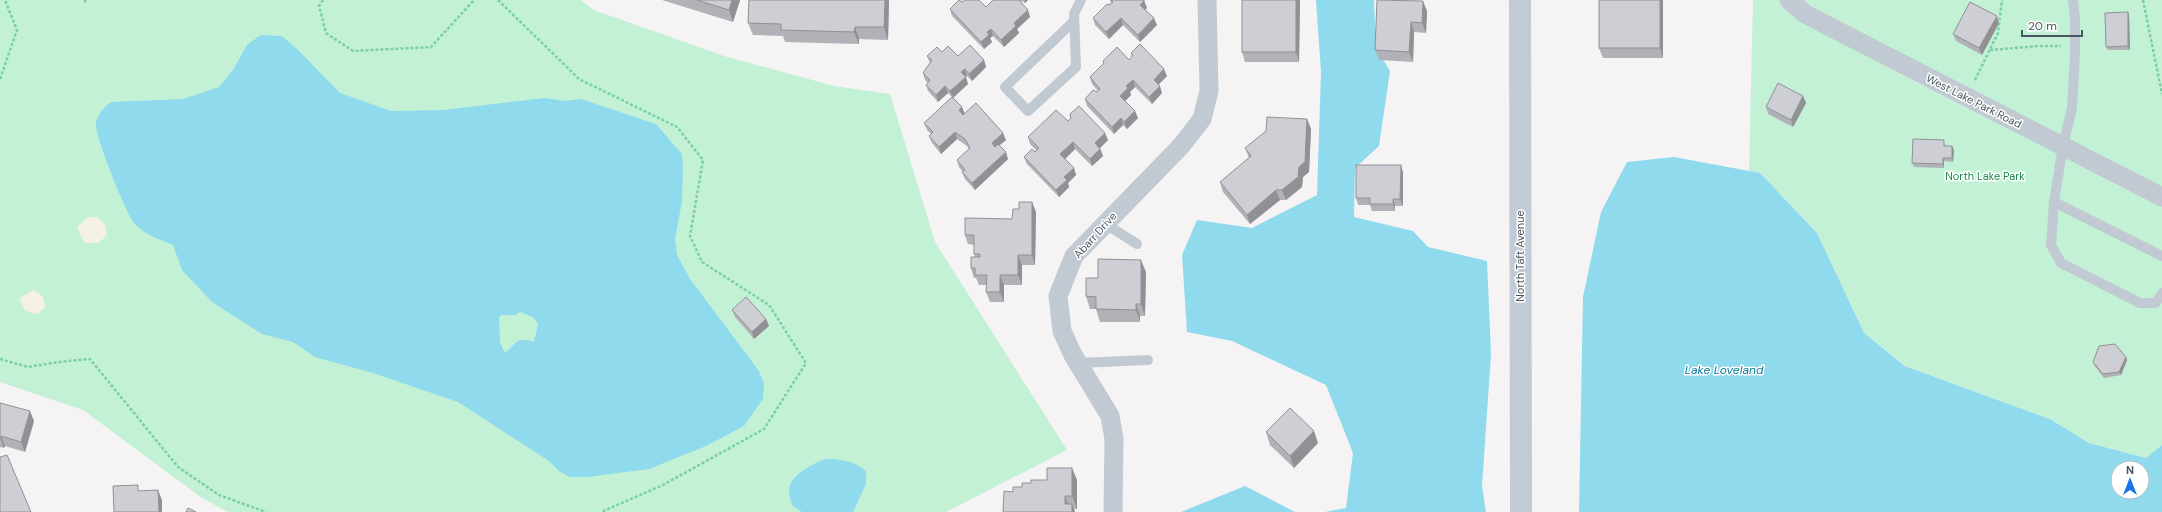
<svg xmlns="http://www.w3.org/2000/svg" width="2162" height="512" font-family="'DM Sans',sans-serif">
	<rect width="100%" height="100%" fill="#f5f3f3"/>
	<g fill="#c3f1d5">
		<polygon points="0,0 581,0 594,10 724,56 834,86 890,94 935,242 1067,450 946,512 228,512 202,498 83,410 0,382"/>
		<polygon points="1753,0 2162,0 2162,445 2147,458 2089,443 2050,419 1906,366 1864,333 1817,233 1760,173 1749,171"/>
	</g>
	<g fill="#f5f0e5">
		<polygon points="88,217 97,217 105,224 107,235 99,243 84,243 77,227"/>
		<path d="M33 290C42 294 44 297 45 307L38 314C26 312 22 310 20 298Z"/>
	</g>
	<g fill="#90daee" fill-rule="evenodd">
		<polygon points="1316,0 1374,0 1376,48 1390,71 1379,146 1355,168 1354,217 1413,231 1428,247 1487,261 1491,354 1482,486 1486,512 1325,512 1346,508 1353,453 1326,385 1232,341 1187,332 1182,255 1197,220 1252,228 1317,195 1321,72"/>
		<path d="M261 35 282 36 299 51 340 93 391 111 443 110 545 98 565 101 581 99 656 124 682 154 683 168 682 201 675 239 677 255 690 279 759 371 764 384 763 399 744 426 706 446 649 469 587 477H570L559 471 549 461 458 402 373 373 315 357 293 342 262 334 212 302 182 270 173 245C161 240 145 235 135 224 126 214 98 143 96 127 95 117 103 108 111 102L183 99 219 87 233 70 247 45ZM520 312 533 317 538 324 534 342C516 336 518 342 505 353L500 343 499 318 501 315H515Z"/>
		<path d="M1674 157 1760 173 1817 233 1864 333 1905 366 2050 419 2089 443 2146 458 2162 445V512H1579L1583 297 1601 212 1627 162ZM2118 468H2142V492H2118Z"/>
		<path d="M825 459C841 459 854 461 866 471V484L853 512H802L792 505C791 501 789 495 789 490 789 476 814 463 825 459Z"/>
		<polygon points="1245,486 1295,512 1181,512"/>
	</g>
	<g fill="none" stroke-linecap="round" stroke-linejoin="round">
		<g stroke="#7ad0a6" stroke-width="2.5" stroke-dasharray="3 2" stroke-linecap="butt">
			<polyline points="323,0 319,6 326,33 353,51 431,47 474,0"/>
			<polyline points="498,0 579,79 677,127 703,160 690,236 702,262 769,305 806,363 764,429 663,485 601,512"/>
			<polyline points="2143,0 2162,94"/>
			<polyline points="84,2 86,0"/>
			<polyline points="1990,50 2039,46 2061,46"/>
			<polyline points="0,79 17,30 5,0"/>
			<polyline points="1975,80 1998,33 2002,0"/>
			<polyline points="0,359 28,367 58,362 90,359 178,467 219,495 266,512"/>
		</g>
		<g stroke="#c1cad2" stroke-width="10">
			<polyline points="2073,0 2075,17 2075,54 2072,108 2063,146 2054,202 2051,245 2061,263 2140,303 2156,303 2162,293"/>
			<polyline points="1074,21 1005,87 1028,111 1076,67 1074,14 1081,0"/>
			<polyline points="2054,202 2162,256"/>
			<polyline points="1104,223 1137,244"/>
			<polyline points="1078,363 1148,360"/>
		</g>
		<g stroke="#c1cad2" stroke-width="19">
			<polyline points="1789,0 1805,14 2162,197"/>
			<polyline points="1113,512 1114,439 1110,416 1073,355 1062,331 1058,296 1074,256 1181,146 1202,119 1209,91 1207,0"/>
		</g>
		<polyline stroke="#c1cbd6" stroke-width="22" points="1520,0 1521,512"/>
	</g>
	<g fill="#b0b2b7">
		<polygon points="662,0 740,0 733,22"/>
		<polygon points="749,0 889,0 888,40 859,39 859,44 785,42 783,36 753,35 748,23"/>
		<polygon points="993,0 1028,0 1025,3 1022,1 1021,2 1030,17 1017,29 1019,33 1004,47 993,36 990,38 992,42 984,49 952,16 950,9 962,2 986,7"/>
		<polygon points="1110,0 1144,0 1147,8 1145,9 1157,25 1140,42 1123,25 1109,39 1095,25 1093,18 1111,3"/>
		<polygon points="1242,0 1300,0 1299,62 1245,62 1242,52"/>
		<polygon points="1377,0 1427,11 1426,33 1414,32 1413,62 1379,60 1375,50"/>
		<polygon points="1663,0 1663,58 1603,58 1599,48"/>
		<polygon points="2128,12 2129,15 2130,50 2108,50 2106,47"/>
		<polygon points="1999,23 1982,55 1956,41 1953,34"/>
		<polygon points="942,52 958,56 984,60 986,67 972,81 967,76 965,77 968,84 953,98 964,113 1006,140 999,145 1008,159 975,190 965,179 962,172 963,172 959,167 957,160 969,149 967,146 957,139 941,154 932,143 929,136 931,134 927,130 924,123 952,97 948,93 938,102 928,91 926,85 928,83 925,80 923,73 930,63 927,56"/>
		<polygon points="1131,53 1167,76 1158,85 1162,93 1152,104 1135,87 1130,92 1131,95 1125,101 1138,118 1127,129 1123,125 1114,134 1087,106 1085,99 1098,91 1092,84 1090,77 1104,64 1103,61 1129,60 1132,57"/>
		<polygon points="1803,96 1806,103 1793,127 1768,114 1766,107"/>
		<polygon points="1070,114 1108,140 1100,148 1103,156 1092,166 1075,149 1065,159 1074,168 1076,175 1068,183 1069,187 1059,197 1027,164 1024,157 1035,152 1036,150 1030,144 1028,137 1068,121 1071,118"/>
		<polygon points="1307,119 1311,129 1309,172 1303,177 1302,187 1286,200 1280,200 1250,224 1223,192 1220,182 1249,158 1245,148"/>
		<polygon points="1945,144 1945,146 1954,150 1953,162 1944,161 1944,168 1914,167 1912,163"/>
		<polygon points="1403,172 1403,206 1395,206 1395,211 1372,211 1370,205 1358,205 1356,198"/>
		<polygon points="1032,202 1036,212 1035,265 1022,265 1022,285 1004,285 1004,302 990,302 986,292 987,285 979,285 976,278 974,278 971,268 975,257 974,254 974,245 968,244 965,235 1012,219 1019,209"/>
		<polygon points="1146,272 1145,316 1140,316 1140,322 1100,322 1096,309 1090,309 1086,296 1098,278"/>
		<polygon points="732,310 766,319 769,326 754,339 735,317"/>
		<polygon points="2126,357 2127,360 2121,375 2104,378 2094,365 2093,362"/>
		<polygon points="0,403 34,421 25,452 5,446 4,448 0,447"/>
		<polygon points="1266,432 1318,443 1294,468 1270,445"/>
		<polygon points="1072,468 1077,480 1077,509 1074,509 1075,512 1003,512 1013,492 1031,483 1047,480"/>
	</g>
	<g fill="#909195">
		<polygon points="732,0 740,0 733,22 729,10"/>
		<polygon points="885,0 889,0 888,40 884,27"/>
		<polygon points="1024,0 1028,0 1025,3"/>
		<polygon points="1296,0 1300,0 1299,62 1296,52"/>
		<polygon points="1660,0 1663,0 1663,58 1660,48"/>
		<polygon points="1144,1 1147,8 1143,12 1140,5"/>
		<polygon points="1423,1 1427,11 1426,33 1422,23"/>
		<polygon points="1028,10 1030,17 1017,29 1019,33 1004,47 1001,40 1014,23"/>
		<polygon points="2128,12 2129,15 2130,50 2128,46"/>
		<polygon points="1997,16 1999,23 1982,55 1979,48"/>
		<polygon points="1121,18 1123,25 1109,39 1106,32"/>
		<polygon points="1154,18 1157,25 1140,42 1138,35"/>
		<polygon points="1411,22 1414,32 1413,62 1409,52"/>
		<polygon points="855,27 859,39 859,44 854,32"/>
		<polygon points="991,29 993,36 990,38 992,42 984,49 981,42 987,32"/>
		<polygon points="984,60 986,67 972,81 969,74"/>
		<polygon points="965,69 967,76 963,79 961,72"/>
		<polygon points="1164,69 1167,76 1156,87 1154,80"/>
		<polygon points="966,77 968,84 953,98 950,91"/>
		<polygon points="1133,80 1135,87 1130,92 1131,95 1123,103 1120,96 1126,86"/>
		<polygon points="945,86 948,93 938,102 936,95"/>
		<polygon points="1160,86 1162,93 1152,104 1149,97"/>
		<polygon points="1803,96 1806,103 1793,127 1791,120"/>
		<polygon points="962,107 965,114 962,117 959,110"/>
		<polygon points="1135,111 1138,118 1127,129 1124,122"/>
		<polygon points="1121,118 1123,125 1114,134 1112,127"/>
		<polygon points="1307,119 1311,129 1309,172 1303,177 1302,187 1286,200 1282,190 1299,167"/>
		<polygon points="955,132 957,139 941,154 939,147"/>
		<polygon points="1003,133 1006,140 994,150 992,143"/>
		<polygon points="1105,133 1108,140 1098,150 1095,143"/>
		<polygon points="1073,142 1075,149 1063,161 1060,154"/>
		<polygon points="1952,146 1954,150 1953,162 1952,158"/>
		<polygon points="1100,149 1103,156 1092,166 1090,159"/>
		<polygon points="1006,152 1008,159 975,190 972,183"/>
		<polygon points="1943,158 1944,161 1944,168 1943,164"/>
		<polygon points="1401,165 1403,172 1403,206 1400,199"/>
		<polygon points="1074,168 1076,175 1068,183 1069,187 1059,197 1056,190 1064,177"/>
		<polygon points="1276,190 1280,200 1250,224 1247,215"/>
		<polygon points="1393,199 1395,206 1395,211 1393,204"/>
		<polygon points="1032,202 1036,212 1035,265 1032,255"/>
		<polygon points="1018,255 1022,265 1022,285 1018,275"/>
		<polygon points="1141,260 1146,272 1145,316 1141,304"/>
		<polygon points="1000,275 1004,285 1004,302 1000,292"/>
		<polygon points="1136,304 1140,316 1140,322 1136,310"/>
		<polygon points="766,319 769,326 754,339 752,332"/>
		<polygon points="2126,357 2127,360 2121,375 2119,372"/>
		<polygon points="30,411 34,421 25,452 21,442"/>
		<polygon points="1314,431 1318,443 1294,468 1290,456"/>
		<polygon points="1,436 5,446 4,448 0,438"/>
		<polygon points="1072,468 1077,480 1077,509 1072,496"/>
		<polygon points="158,490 162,500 162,512 159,512"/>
		<polygon points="1065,496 1070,509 1065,504"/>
		<polygon points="1072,504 1075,512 1072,512"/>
	</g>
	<g fill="#cdcfd5" stroke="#909195">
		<polygon points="697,0 732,0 729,10"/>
		<polygon points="749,0 885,0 884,27 855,27 854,32 781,30 781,24 748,23"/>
		<polygon points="959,0 962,2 965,0 979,0 986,7 993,0 1019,0 1028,10 1014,23 1016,26 1001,40 991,29 987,32 989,35 981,42 950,9"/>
		<polygon points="1111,0 1144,0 1144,1 1140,5 1154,18 1138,35 1121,18 1106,32 1093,18 1107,4 1109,5 1113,2"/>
		<rect x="1242" y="0" width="54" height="52"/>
		<polygon points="1377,0 1423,1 1422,23 1411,22 1409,52 1375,50"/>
		<rect x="1599" y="0" width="61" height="48"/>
		<polygon points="1970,2 1997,16 1979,48 1953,34"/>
		<polygon points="2128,12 2128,46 2106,47 2105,13"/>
		<polygon points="1140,44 1164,69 1154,80 1160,86 1149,97 1133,80 1126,86 1128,88 1120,96 1135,111 1124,122 1121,118 1112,127 1085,99 1093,90 1097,92 1100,89 1090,77 1104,63 1103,61 1117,47 1129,60 1133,55 1131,53"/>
		<polygon points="970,45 984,60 969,74 965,69 961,72 966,77 950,91 945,86 936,95 926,85 930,80 923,73 932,60 927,56 937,47 942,52 948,46 958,56"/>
		<polygon points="1778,83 1803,96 1791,120 1766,107"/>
		<polygon points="952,97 962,107 959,110 963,115 976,103 1003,133 992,143 995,147 998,144 1006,152 972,183 962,172 965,170 957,160 970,148 965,139 955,132 939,147 929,136 933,132 924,123"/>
		<polygon points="1079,106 1105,133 1095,143 1100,149 1090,159 1073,142 1060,154 1074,168 1064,177 1067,180 1056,190 1024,157 1032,149 1035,152 1039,148 1028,137 1056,110 1068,121 1071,118 1070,114"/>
		<polygon points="1267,117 1307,119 1305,162 1299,167 1298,177 1282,190 1276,190 1247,215 1220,182 1251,156 1245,148 1266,131"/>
		<polygon points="1913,139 1944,140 1944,146 1952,146 1952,158 1943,158 1943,164 1912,163"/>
		<polygon points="1356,165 1401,165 1400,199 1393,199 1393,204 1370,204 1370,198 1356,198"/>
		<polygon points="1019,202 1032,202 1032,255 1018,255 1018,275 1000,275 1000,292 986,292 987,275 975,275 975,268 971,268 971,257 980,257 980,254 974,254 974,235 965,235 965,218 1012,219 1013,209 1019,209"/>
		<polygon points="1098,259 1141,260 1141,304 1136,304 1136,310 1096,309 1096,297 1086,296 1086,278 1098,278"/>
		<polygon points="746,297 766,319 752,332 732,310"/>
		<polygon points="2115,344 2126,357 2119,372 2103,374 2093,362 2099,346"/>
		<polygon points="0,403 30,411 21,442 1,436 0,438"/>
		<polygon points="1290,408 1314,431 1290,456 1266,432"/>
		<polygon points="7,455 31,512 0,512 0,457"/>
		<polygon points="1047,468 1072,468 1072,496 1065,496 1065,504 1072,504 1072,512 1003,512 1004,491 1013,492 1013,487 1022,487 1022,483 1031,483 1031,480 1047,480"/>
		<polygon points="138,485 138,491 158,490 159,512 114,512 113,486"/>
		<polygon points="188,508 196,512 186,512"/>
	</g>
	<g text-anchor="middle" stroke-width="3" stroke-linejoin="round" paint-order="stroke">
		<g font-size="11" fill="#4a5661" stroke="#fff">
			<text transform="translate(1974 101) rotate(27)" y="4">West Lake Park Road</text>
			<text transform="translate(1095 235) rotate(-48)" y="4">Abarr Drive</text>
			<text transform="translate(1520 256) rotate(-90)" y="4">North Taft Avenue</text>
		</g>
		<g font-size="11" fill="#17864f" stroke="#fff">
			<text x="1985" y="180">North Lake Park</text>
		</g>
		<g font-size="12" font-style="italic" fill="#0c7c9b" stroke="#fff">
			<text x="1724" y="374">Lake Loveland</text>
		</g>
	</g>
	<g transform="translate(2130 480)"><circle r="19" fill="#ffffff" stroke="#b7bbc0"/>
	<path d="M0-3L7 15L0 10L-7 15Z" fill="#1a73e8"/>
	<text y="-6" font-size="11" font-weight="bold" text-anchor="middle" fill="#4a5661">N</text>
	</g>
	<path d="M2022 30v6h60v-6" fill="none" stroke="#4a5661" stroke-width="2"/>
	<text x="2028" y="30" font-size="12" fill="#4a5661" stroke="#ffffff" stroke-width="3" paint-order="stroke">20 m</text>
</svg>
